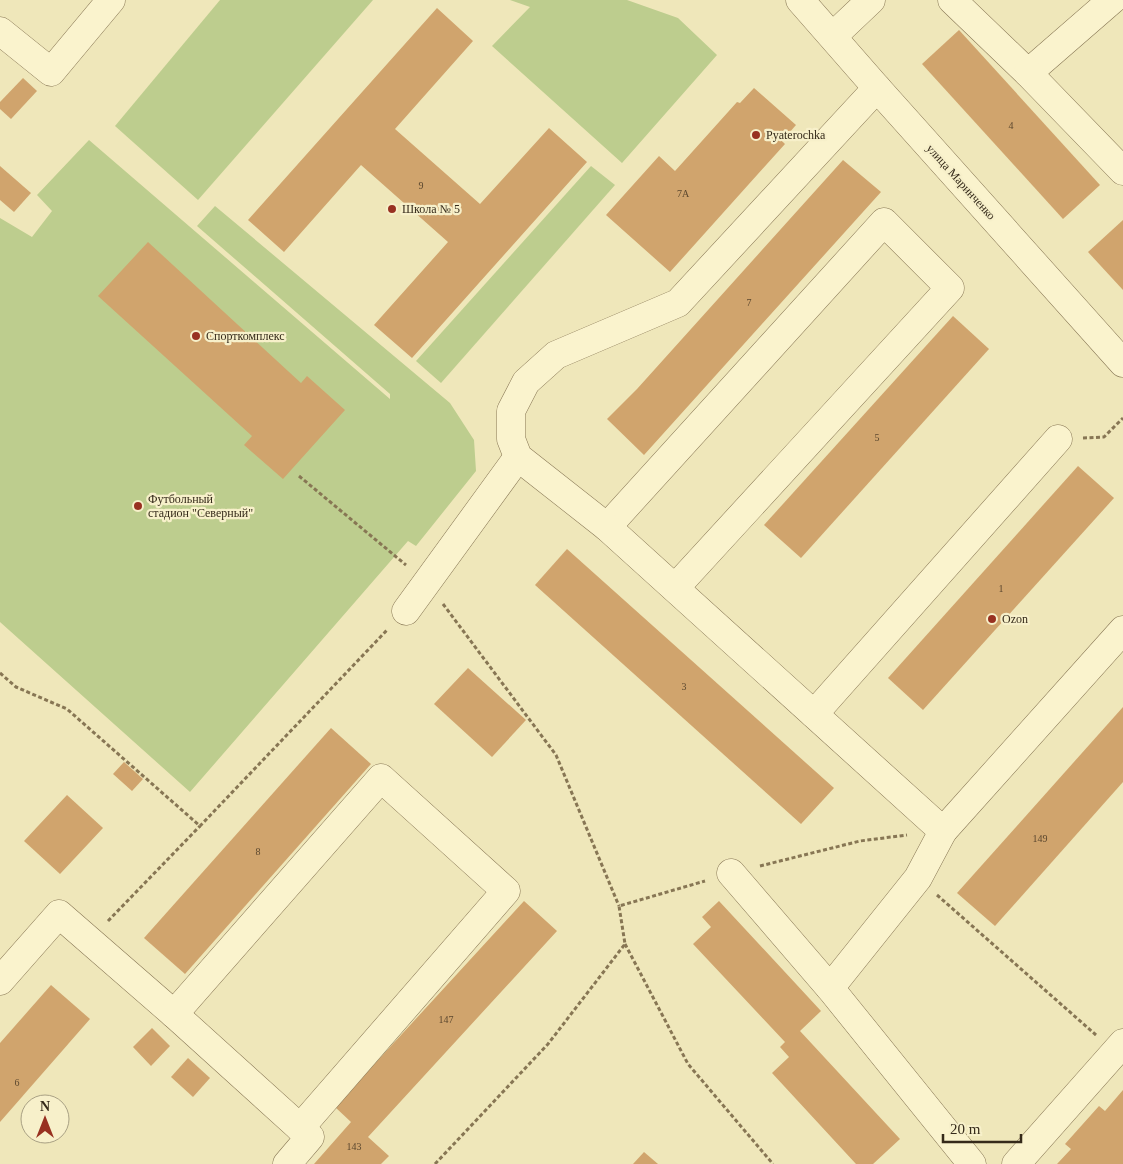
<svg xmlns="http://www.w3.org/2000/svg" width="1123" height="1164" font-family="Georgia,serif">
	<rect width="100%" height="100%" fill="#efe7ba"/>
	<g fill="#bdcd8e">
		<polygon points="220,0 373,0 198,200 115,126"/>
		<polygon points="510,0 627,0 678,18 717,55 622,163 492,46 530,7"/>
		<polygon points="89,140 390,399 390,394 197,226 215,206 450,403 474,440 476,471 416,546 408,541 190,792 0,622 0,218 32,237 52,211 37,195"/>
		<polygon points="591,166 615,185 441,383 416,361"/>
	</g>
	<g fill="#d0a46d">
		<polygon points="437,8 473,41 395,129 480,204 549,128 587,162 412,358 374,325 448,242 361,165 284,252 248,220"/>
		<polygon points="959,30 1100,185 1063,219 922,64"/>
		<polygon points="23,78 37,91 11,119 0,109 0,102"/>
		<polygon points="754,88 796,125 782,141 785,144 670,272 606,215 659,156 675,171 737,102 740,103"/>
		<polygon points="843,160 881,192 644,455 607,419 637,389"/>
		<polygon points="0,166 31,193 14,212 0,200"/>
		<polygon points="1123,220 1123,290 1088,252"/>
		<polygon points="148,242 301,383 307,376 345,410 283,479 244,445 252,436 98,296"/>
		<polygon points="953,316 989,349 801,558 764,525"/>
		<polygon points="1078,466 1114,498 923,710 888,678"/>
		<polygon points="567,549 834,788 801,824 535,585"/>
		<polygon points="468,668 526,720 492,757 434,704"/>
		<polygon points="1123,707 1123,782 995,926 957,893"/>
		<polygon points="331,728 371,764 185,974 144,938"/>
		<polygon points="124,762 143,779 132,791 113,774"/>
		<polygon points="67,795 103,828 60,874 24,841"/>
		<polygon points="524,901 557,931 368,1137 389,1156 381,1164 314,1164 351,1122 335,1107"/>
		<polygon points="719,901 821,1011 800,1031 900,1139 873,1164 856,1164 772,1073 789,1057 780,1047 785,1042 693,944 711,927 702,917"/>
		<polygon points="51,985 90,1019 0,1122 0,1043"/>
		<polygon points="152,1028 170,1046 151,1066 133,1047"/>
		<polygon points="188,1058 210,1078 193,1097 171,1077"/>
		<polygon points="1123,1090 1123,1164 1057,1164 1071,1149 1065,1144 1099,1106 1105,1111"/>
		<polygon points="644,1152 658,1164 633,1164"/>
	</g>
	<g fill="none" stroke-linecap="round" stroke-linejoin="round">
		<defs>
			<g id="minor">
				<polyline points="800,0 877,88 1123,363"/>
				<polyline points="952,0 1028,73 1112,0"/>
				<polyline points="0,31 51,72 111,0"/>
				<polyline points="833,36 871,0"/>
				<polyline points="1028,73 1123,171"/>
				<polyline points="607,527 884,222 950,288 675,588"/>
				<polyline points="406,611 518,457"/>
				<polyline points="814,714 1058,439"/>
				<polyline points="943,831 1123,630"/>
				<polyline points="731,873 830,988 972,1164"/>
				<polyline points="0,981 59,914 174,1014 310,1137 287,1164"/>
				<polyline points="830,988 918,878 943,831 607,527 518,457 511,439 511,411 526,382 556,355 678,303 877,88"/>
				<polyline points="174,1014 381,778 506,891 300,1128"/>
				<polyline points="1016,1164 1123,1043"/>
			</g>
		</defs>
		<use href="#minor" stroke="#877654" stroke-width="29"/>
		<g stroke="#877654" stroke-width="3" stroke-dasharray="4 2.5" stroke-linecap="butt">
			<polyline points="1083,438 1104,437 1123,418"/>
			<polyline points="299,476 406,565"/>
			<polyline points="443,604 556,755 619,906"/>
			<polyline points="0,673 16,687 67,709 200,826 388,629"/>
			<polyline points="760,866 860,841 907,835"/>
			<polyline points="937,895 1096,1035"/>
			<polyline points="108,921 200,826"/>
			<polyline points="625,944 688,1064 773,1164"/>
			<polyline points="435,1164 548,1044 625,944 619,906 705,881"/>
		</g>
		<use href="#minor" stroke="#faf3cd" stroke-width="28"/>
	</g>
	<g fill="#983121" stroke="#f7f0ca" stroke-width="2">
		<circle cx="756" cy="135" r="5"/>
		<circle cx="392" cy="209" r="5"/>
		<circle cx="196" cy="336" r="5"/>
		<circle cx="138" cy="506" r="5"/>
		<circle cx="992" cy="619" r="5"/>
	</g>
	<g text-anchor="middle" stroke-width="4.5" stroke-linejoin="round" paint-order="stroke">
		<g font-size="10" fill="#5c482f">
			<text x="1011" y="129">4</text>
			<text x="421" y="189">9</text>
			<text x="683" y="197">7А</text>
			<text x="749" y="306">7</text>
			<text x="877" y="441">5</text>
			<text x="1001" y="592">1</text>
			<text x="684" y="690">3</text>
			<text x="1040" y="842">149</text>
			<text x="258" y="855">8</text>
			<text x="446" y="1023">147</text>
			<text x="17" y="1086">6</text>
			<text x="354" y="1150">143</text>
		</g>
		<g font-size="12" fill="#352a1a" stroke="#f7f0ca" text-anchor="start">
			<text x="766" y="139">Pyaterochka</text>
			<text x="402" y="213">Школа № 5</text>
			<text x="206" y="340">Спорткомплекс</text>
			<text x="148" y="503">Футбольный<tspan x="148" dy="14">стадион "Северный"</tspan></text>
			<text x="1002" y="623">Ozon</text>
		</g>
		<g font-size="12" fill="#352a1a" stroke="#f7f0ca">
			<text transform="translate(961 182) rotate(48)" y="4">улица Маринченко</text>
		</g>
	</g>
	<g transform="translate(45 1119)"><circle r="24" fill="#f7f0ca" stroke="#a9a184"/>
	<path d="M0-4L9 19L0 12L-9 19Z" fill="#983121"/>
	<text y="-8" font-size="14" font-weight="bold" text-anchor="middle" fill="#352a1a">N</text>
	</g>
	<path d="M943 1134v8h78v-8" fill="none" stroke="#352a1a" stroke-width="2.5"/>
	<text x="950" y="1134" font-size="15" fill="#352a1a" stroke="#f7f0ca" stroke-width="4" paint-order="stroke">20 m</text>
</svg>
